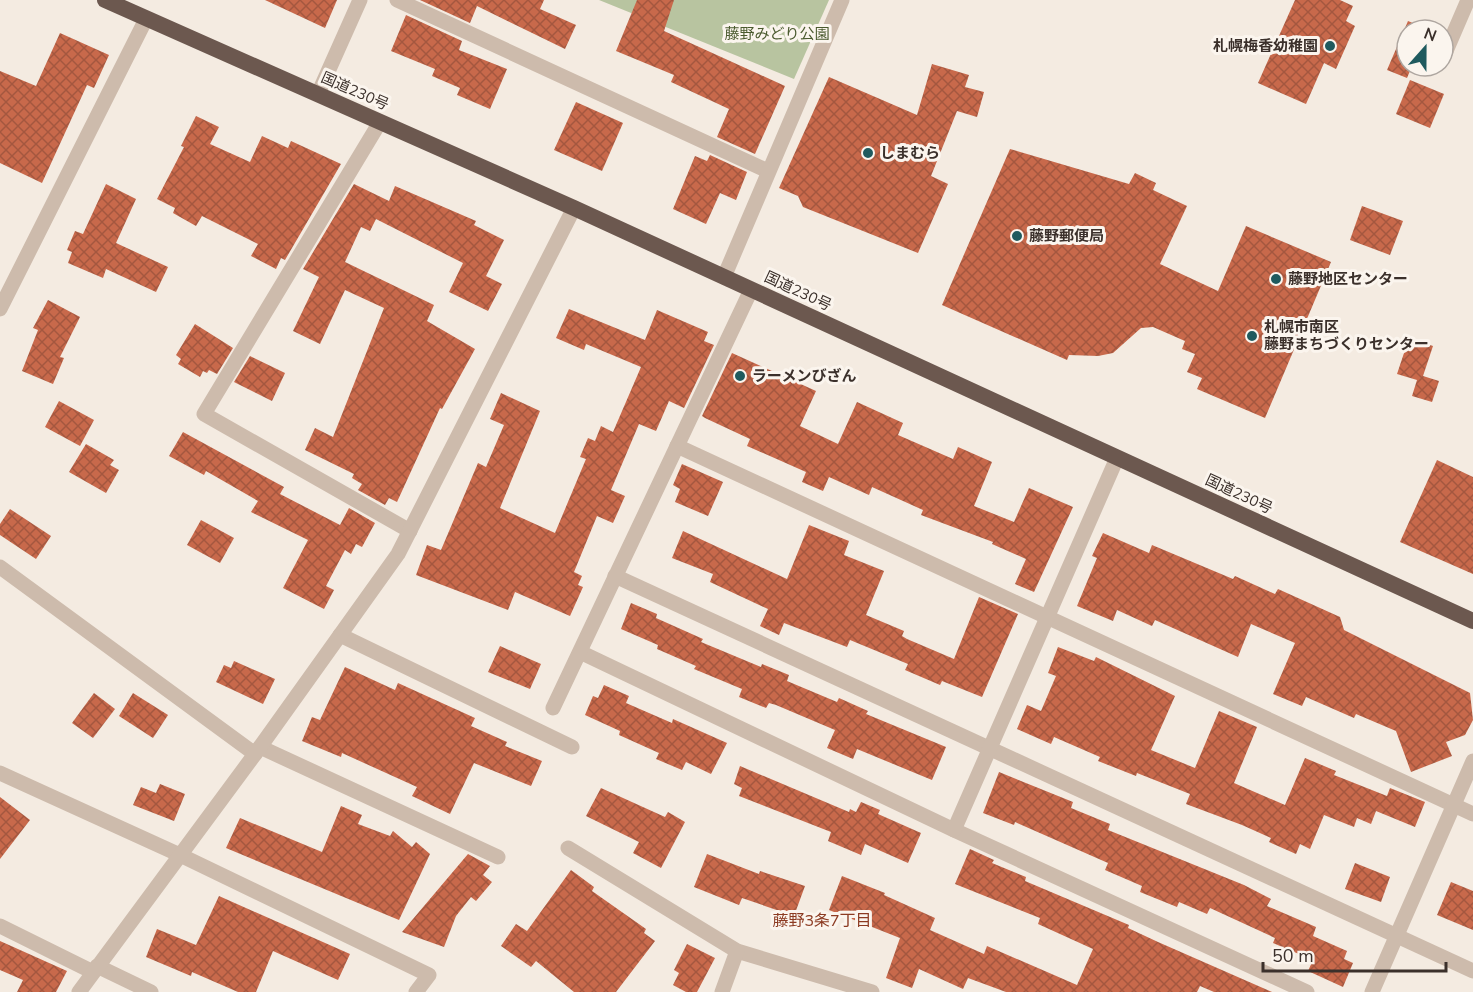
<svg xmlns="http://www.w3.org/2000/svg" width="1473" height="992" font-family="'Nunito Sans','Noto Sans JP',sans-serif">
	<defs>
		<pattern id="building-cross-hatch" width="8" height="8" patternUnits="userSpaceOnUse" patternTransform="scale(1.5)"><rect width="8" height="8" fill="#c8694b"/><path d="M0 0l8 8M0 8l8-8" fill="none" stroke="#a4573f"/></pattern>
	</defs>
	<rect width="100%" height="100%" fill="#f4ebe1"/>
	<polygon fill="#b8c4a0" points="599,0 829,0 794,79"/>
	<g fill="url(#building-cross-hatch)">
		<polygon points="265,0 337,0 325,28"/>
		<polygon points="420,0 544,0 540,9 576,25 565,49 477,6 470,23"/>
		<polygon points="637,0 674,0 664,31 785,86 755,154 717,137 729,109 671,82 674,75 616,51"/>
		<polygon points="1295,0 1340,0 1353,6 1346,21 1355,26 1336,69 1324,63 1306,104 1258,83"/>
		<polygon points="406,15 462,41 459,50 507,69 490,109 457,95 460,88 432,76 435,69 391,51"/>
		<polygon points="1408,21 1427,29 1407,30 1407,66 1412,66 1407,78 1387,70"/>
		<polygon points="60,33 109,55 94,88 87,85 42,183 0,163 0,71 36,86"/>
		<polygon points="932,64 969,75 965,87 984,92 977,117 957,111 931,176 948,184 918,253 803,207 798,196 779,188 829,77 917,115"/>
		<polygon points="1410,80 1444,94 1430,128 1396,114"/>
		<polygon points="576,102 623,123 602,171 554,150"/>
		<polygon points="196,116 219,127 210,144 250,162 262,136 288,148 291,141 341,164 285,260 281,258 276,269 251,256 258,244 202,216 196,226 173,213 175,208 157,199 184,147 181,146"/>
		<polygon points="1010,149 1129,184 1135,173 1156,183 1153,190 1187,206 1160,264 1218,291 1246,226 1331,262 1265,418 1197,389 1202,378 1187,372 1195,354 1182,349 1185,341 1153,327 1141,328 1113,353 1098,356 1069,355 1067,360 942,305"/>
		<polygon points="710,155 747,172 736,200 720,193 706,224 673,209 695,156 707,161"/>
		<polygon points="106,184 136,199 116,243 168,267 156,292 106,269 103,278 68,263 72,252 67,250 75,231 83,234"/>
		<polygon points="354,184 389,201 395,186 476,221 474,225 504,240 486,276 502,284 488,311 449,292 463,263 376,219 370,231 361,227 345,262 434,305 427,321 475,349 442,409 440,408 397,502 389,498 385,505 358,490 362,484 352,478 354,474 305,450 315,428 333,437 384,308 345,290 320,344 293,331 319,277 303,269"/>
		<polygon points="1362,206 1403,221 1390,255 1350,240"/>
		<polygon points="48,300 80,317 60,357 64,358 53,384 22,371 38,330 33,328"/>
		<polygon points="569,309 645,340 657,310 708,332 704,341 714,345 684,408 669,401 656,431 639,424 611,490 625,496 613,523 597,516 574,572 582,576 578,585 583,587 570,616 515,592 508,610 416,575 427,545 441,550 478,463 486,467 504,425 490,419 501,393 540,411 500,508 555,533 586,459 580,457 588,438 595,441 601,426 613,432 641,367 586,344 584,350 556,338"/>
		<polygon points="195,324 233,348 217,374 209,370 207,373 203,371 200,377 178,364 181,359 176,355"/>
		<polygon points="1409,338 1433,346 1423,376 1439,381 1432,402 1412,396 1417,380 1397,374"/>
		<polygon points="732,353 816,391 800,426 838,444 857,402 903,423 898,435 953,459 958,447 992,462 974,506 1014,522 1029,488 1073,507 1034,592 1015,584 1026,559 992,544 993,542 921,515 923,510 872,487 869,495 829,477 823,491 802,482 806,472 747,446 750,439 705,418 702,416"/>
		<polygon points="250,356 285,373 272,401 234,382"/>
		<polygon points="59,401 94,420 80,446 45,427"/>
		<polygon points="183,432 284,487 280,494 340,525 349,508 375,523 362,547 356,544 351,554 345,550 326,586 334,590 324,609 283,588 308,540 251,512 258,501 206,471 204,475 169,456"/>
		<polygon points="86,444 114,460 110,465 119,470 106,493 69,472"/>
		<polygon points="1437,460 1473,477 1473,574 1400,542"/>
		<polygon points="682,464 723,482 708,516 675,502 680,489 673,485"/>
		<polygon points="10,509 51,536 36,559 0,535 0,524"/>
		<polygon points="201,520 234,538 220,563 187,545"/>
		<polygon points="809,525 849,541 844,555 884,571 866,615 904,631 902,636 907,639 954,659 979,597 1018,614 982,697 942,681 940,685 905,670 908,664 850,640 847,647 784,623 779,635 760,626 768,609 710,582 713,574 672,558 683,531 787,579"/>
		<polygon points="1103,533 1149,553 1152,545 1233,579 1235,576 1275,594 1278,589 1340,617 1344,630 1470,693 1473,720 1465,735 1446,742 1452,756 1411,772 1396,731 1356,714 1354,718 1306,697 1302,706 1273,694 1295,643 1251,624 1238,657 1155,620 1152,626 1117,610 1113,621 1077,606 1097,558 1092,556"/>
		<polygon points="631,603 657,614 656,618 703,639 701,642 761,667 762,664 789,675 787,681 837,702 839,698 868,711 866,714 946,747 932,780 857,749 853,759 827,748 835,730 776,705 769,703 766,708 739,697 742,689 694,669 696,666 657,649 658,645 621,629"/>
		<polygon points="500,646 541,664 530,689 488,672"/>
		<polygon points="1058,647 1094,661 1096,657 1175,696 1151,750 1195,768 1219,711 1257,727 1234,783 1285,805 1305,758 1336,771 1334,775 1387,796 1390,788 1425,802 1415,827 1376,811 1371,824 1357,818 1354,827 1324,815 1310,849 1300,844 1296,854 1269,842 1271,838 1242,825 1186,804 1190,794 1137,773 1136,776 1098,761 1100,757 1054,737 1051,744 1017,729 1027,705 1041,711 1056,676 1048,673"/>
		<polygon points="234,661 275,679 263,704 216,682 224,665 231,668"/>
		<polygon points="345,667 395,690 398,683 475,718 471,726 507,742 505,746 542,761 531,786 474,763 450,814 412,796 417,787 342,753 341,757 302,741 312,717 320,720"/>
		<polygon points="604,685 629,696 626,703 672,723 673,719 727,743 711,774 686,762 682,770 656,759 659,753 619,735 620,731 585,715 593,696 598,698"/>
		<polygon points="94,693 115,709 93,738 72,723"/>
		<polygon points="133,693 168,715 153,738 119,716"/>
		<polygon points="740,766 849,812 850,809 856,812 861,802 880,810 878,814 921,833 908,863 865,844 861,855 828,841 831,832 739,796 742,788 734,784"/>
		<polygon points="999,772 1073,802 1071,808 1110,824 1108,830 1244,885 1271,899 1267,906 1316,927 1313,936 1347,951 1344,959 1353,963 1343,987 1308,971 1313,960 1273,943 1275,938 1210,908 1207,914 1179,902 1177,907 1140,892 1142,886 1105,870 1108,863 1015,822 1014,825 983,813"/>
		<polygon points="160,784 185,794 174,821 133,805 141,787 156,793"/>
		<polygon points="601,788 665,817 668,812 685,822 661,868 633,853 639,842 586,816"/>
		<polygon points="0,797 30,820 0,859"/>
		<polygon points="341,806 362,815 358,824 390,836 393,831 412,847 416,842 430,854 399,920 226,848 240,818 322,852"/>
		<polygon points="970,849 994,860 992,863 1026,877 1025,881 1129,925 1128,928 1158,942 1272,992 1214,992 1200,986 1197,992 1006,992 968,978 963,989 919,969 912,988 886,978 900,938 829,910 842,876 885,893 884,895 935,918 930,930 984,954 987,946 1077,985 1093,949 1038,924 1040,918 955,884"/>
		<polygon points="468,854 490,866 483,875 492,882 476,901 471,897 456,916 444,947 402,932"/>
		<polygon points="707,854 759,874 760,871 805,886 794,916 742,898 739,905 694,887"/>
		<polygon points="1355,863 1390,877 1381,902 1345,889"/>
		<polygon points="571,870 594,887 592,891 646,929 644,933 655,941 616,992 574,992 536,961 531,967 501,946 516,924 527,931"/>
		<polygon points="1451,882 1473,891 1473,930 1437,915"/>
		<polygon points="219,896 350,954 338,980 273,951 256,992 238,992 192,972 191,976 146,957 157,929 196,945"/>
		<polygon points="0,941 67,971 56,992 17,992 23,980 0,970"/>
		<polygon points="687,944 715,958 697,992 686,992 673,985 679,973 674,970"/>
	</g>
	<g fill="none" stroke-linecap="round" stroke-linejoin="round">
		<g stroke="#cdbbac" stroke-width="15">
			<polyline points="397,0 768,171"/>
			<polyline points="1443,58 1468,0"/>
			<polyline points="318,94 360,0"/>
			<polyline points="380,122 204,414 410,531"/>
			<polyline points="724,277 842,0"/>
			<polyline points="0,309 146,19"/>
			<polyline points="677,446 1473,814"/>
			<polyline points="0,567 255,754"/>
			<polyline points="615,576 1473,971"/>
			<polyline points="340,635 572,747"/>
			<polyline points="580,652 954,830 1307,992"/>
			<polyline points="553,708 751,290"/>
			<polyline points="260,747 498,857"/>
			<polyline points="0,773 180,855 429,975 416,992"/>
			<polyline points="954,830 1117,458"/>
			<polyline points="568,848 737,951 872,992"/>
			<polyline points="0,926 93,972"/>
			<polyline points="97,966 151,992"/>
			<polyline points="79,992 255,754 398,554 574,208"/>
			<polyline points="722,992 737,951"/>
			<polyline points="1372,992 1473,761"/>
		</g>
		<polyline stroke="#6c584f" stroke-width="16" points="105,0 574,208 1473,621"/>
	</g>
	<g fill="#1f5a5e" stroke="#fbf5ee" stroke-width="2">
		<circle cx="1330" cy="46" r="6"/>
		<circle cx="868" cy="153" r="6"/>
		<circle cx="1017" cy="236" r="6"/>
		<circle cx="1276" cy="279" r="6"/>
		<circle cx="1252" cy="336" r="6"/>
		<circle cx="740" cy="376" r="6"/>
	</g>
	<g text-anchor="middle" stroke-width="6" stroke-linejoin="round" paint-order="stroke">
		<g font-size="15" fill="#4a5a2e" stroke="#fbf5ee">
			<text x="777" y="39">藤野みどり公園</text>
		</g>
		<g font-size="15" font-weight="bold" fill="#3b302b" stroke="#fbf5ee" text-anchor="start">
			<text x="1318" y="51" text-anchor="end">札幌梅香幼稚園</text>
			<text x="880" y="158">しまむら</text>
			<text x="1029" y="241">藤野郵便局</text>
			<text x="1288" y="284">藤野地区センター</text>
			<text x="1264" y="332">札幌市南区<tspan x="1264" dy="17">藤野まちづくりセンター</tspan></text>
			<text x="752" y="381">ラーメンびざん</text>
		</g>
		<g font-size="15" fill="#3b302b" stroke="#fbf5ee">
			<text transform="translate(355 91) rotate(24)" y="5">国道230号</text>
			<text transform="translate(798 291) rotate(25)" y="5">国道230号</text>
			<text transform="translate(1239 494) rotate(25)" y="5">国道230号</text>
		</g>
		<g font-size="16" fill="#8c3b22" stroke="#fbf5ee">
			<text x="822" y="926">藤野3条7丁目</text>
		</g>
	</g>
	<g transform="translate(1425 48) rotate(21)"><circle r="28" fill="#fbf5ee" stroke="#aea6a0" stroke-width="1.5"/>
	<path d="M0-4.5L10 22L0 15L-10 22Z" fill="#1f5a5e"/>
	<text y="-9" font-size="16" font-weight="bold" text-anchor="middle" fill="#3b302b">N</text>
	</g>
	<path d="M1263 962v9h183v-9" fill="none" stroke="#3b302b" stroke-width="3"/>
	<text x="1272" y="962" font-size="18" fill="#3b302b" stroke="#fbf5ee" stroke-width="4.5" paint-order="stroke">50 m</text>
</svg>
